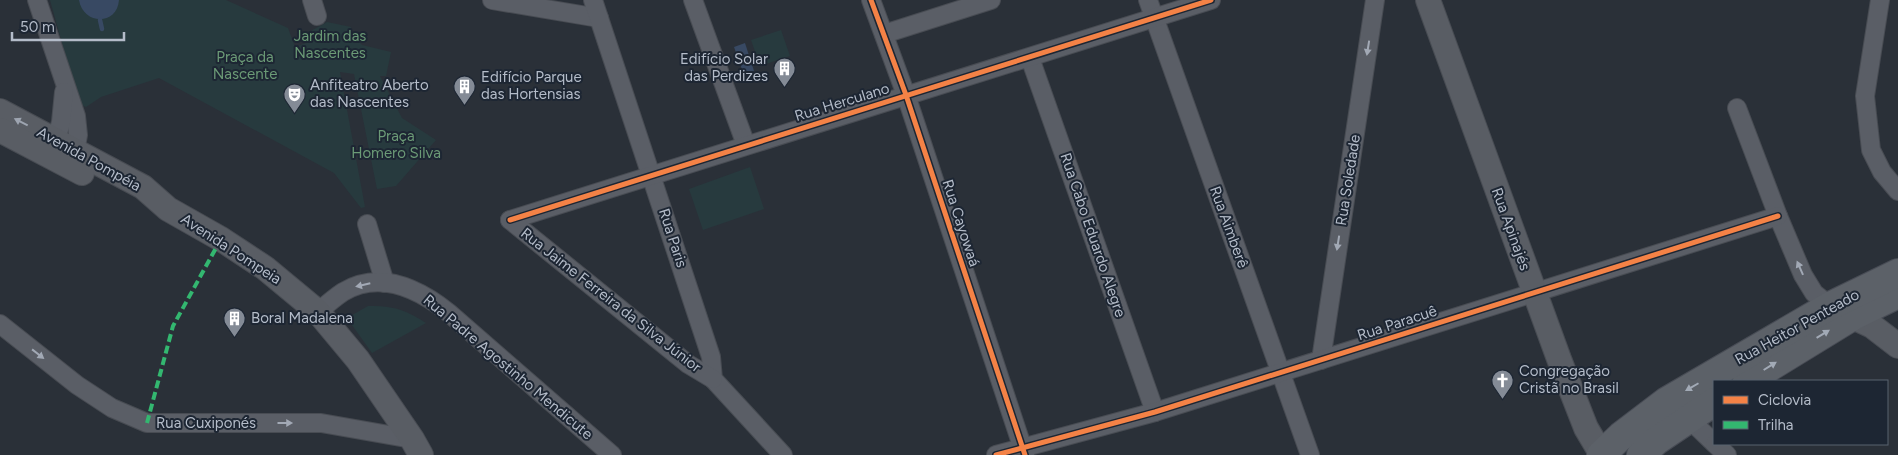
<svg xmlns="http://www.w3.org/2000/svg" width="1898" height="455" font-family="Figtree,sans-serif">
	<rect width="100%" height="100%" fill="#2a3038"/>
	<g fill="#273a3e">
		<polygon points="50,0 226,0 288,28 295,47 309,42 309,32 327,22 351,27 351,33 362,45 391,52 386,76 380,76 402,118 436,140 396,186 377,189 354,74 340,72 365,207 361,208 334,173 159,78 101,97 86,107 79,104"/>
		<polygon points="781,30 790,56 760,66 751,40"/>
		<polygon points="750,167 764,209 703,230 689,189"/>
		<path d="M368 306C391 305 407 310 426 323L372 353 347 318Z"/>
	</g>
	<g fill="#384963">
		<path d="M79 0H119C117 26 83 25 79 0Z"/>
		<polygon points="745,43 754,71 744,75 734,47"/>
	</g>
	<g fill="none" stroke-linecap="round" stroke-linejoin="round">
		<polyline stroke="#384963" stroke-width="4.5" points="100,20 102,29"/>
		<defs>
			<g id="street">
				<polyline points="37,0 76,116 78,135 73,162"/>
				<polyline points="312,0 317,16"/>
				<polyline points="492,0 599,18"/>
				<polyline points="593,0 711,357 713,379 783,455"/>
				<polyline points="693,0 746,145"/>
				<polyline points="871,0 906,95 1025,455"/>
				<polyline points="1148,0 1310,455"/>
				<polyline points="1880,0 1865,96 1871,150 1882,172 1898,191"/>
				<polyline points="884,34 991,0"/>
				<polyline points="1030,58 1155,412"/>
				<polyline points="1737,108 1778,216 1803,275 1814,293 1830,306"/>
				<polyline points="53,152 61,122 64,92"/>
				<polyline points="510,220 1211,0"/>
				<polyline points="510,220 688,364 713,379"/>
				<polyline points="367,224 385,283"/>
				<path d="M318 312C326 305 334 298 343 292 380 270 419 289 449 313L612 455"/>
				<polyline points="0,324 77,385 112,408 147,423 321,423 412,439"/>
				<polyline points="1321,360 1375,0"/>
				<polyline points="1688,418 1714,443"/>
				<polyline points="1715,444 1727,455"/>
				<polyline points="996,455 1155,412 1778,216"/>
			</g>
			<g id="secondary">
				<polyline points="1428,0 1559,359 1586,428 1602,455"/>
				<polyline points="0,111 143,187 168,209 221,239 265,268 318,312 358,360 412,439 421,455"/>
				<polyline points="0,130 82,173"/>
				<polyline points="1840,311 1872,326 1898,346"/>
			</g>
			<g id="primary">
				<polyline points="1747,381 1853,316 1898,294"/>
				<polyline points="1601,455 1621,436 1667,401 1830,306 1898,273"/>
				<polyline points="1641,455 1656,441 1714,402"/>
			</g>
		</defs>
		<use href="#street" stroke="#484c53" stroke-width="20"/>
		<use href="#secondary" stroke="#484c53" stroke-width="26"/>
		<use href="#primary" stroke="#484c55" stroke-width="30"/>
		<use href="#street" stroke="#5a5e66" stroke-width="18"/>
		<use href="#secondary" stroke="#595d64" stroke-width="24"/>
		<use href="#primary" stroke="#5c6168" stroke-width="28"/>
		<polyline stroke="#33b770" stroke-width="4" stroke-dasharray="8 4" stroke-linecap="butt" points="147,423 173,326 221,239"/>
		<defs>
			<g id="cycleway">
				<polyline points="871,0 906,95 1025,455"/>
				<polyline points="510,220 1211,0"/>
				<polyline points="996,455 1155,412 1778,216"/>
			</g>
		</defs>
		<use href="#cycleway" stroke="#1d2633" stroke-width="8"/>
		<use href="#cycleway" stroke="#f48246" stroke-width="5"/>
	</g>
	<defs><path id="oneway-solid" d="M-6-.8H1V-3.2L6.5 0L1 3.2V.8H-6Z" transform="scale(1.25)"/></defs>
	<g fill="#a2a9b5">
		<use href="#oneway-solid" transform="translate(1368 48) rotate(99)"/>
		<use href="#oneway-solid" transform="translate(1338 243) rotate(99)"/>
		<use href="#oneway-solid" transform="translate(1800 268) rotate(-114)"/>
		<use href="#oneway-solid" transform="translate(363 285) rotate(167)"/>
		<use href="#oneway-solid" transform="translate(38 354) rotate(38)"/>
		<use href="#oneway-solid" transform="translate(285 423)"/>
	</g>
	<use fill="#9da4b0" href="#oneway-solid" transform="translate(21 122) rotate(-153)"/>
	<g fill="#a2aab6">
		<use href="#oneway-solid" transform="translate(1823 334) rotate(-31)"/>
		<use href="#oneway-solid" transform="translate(1770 366) rotate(-32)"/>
		<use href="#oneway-solid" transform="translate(1692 387) rotate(150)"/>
	</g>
	<defs>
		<symbol id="building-pin" viewBox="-11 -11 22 30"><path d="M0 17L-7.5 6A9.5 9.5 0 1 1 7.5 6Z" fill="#848b96" stroke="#1d2633"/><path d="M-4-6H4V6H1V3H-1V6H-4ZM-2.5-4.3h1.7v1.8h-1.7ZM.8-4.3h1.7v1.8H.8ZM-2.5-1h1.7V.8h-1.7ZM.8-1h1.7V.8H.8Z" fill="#fff"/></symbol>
		<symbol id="theatre-pin" viewBox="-11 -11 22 30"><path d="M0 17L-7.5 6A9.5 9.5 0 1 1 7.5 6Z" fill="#848b96" stroke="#1d2633"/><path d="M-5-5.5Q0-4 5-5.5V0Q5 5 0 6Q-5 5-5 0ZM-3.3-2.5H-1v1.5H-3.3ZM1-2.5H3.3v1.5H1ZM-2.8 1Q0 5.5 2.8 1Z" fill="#fff"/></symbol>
		<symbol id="church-pin" viewBox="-11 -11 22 30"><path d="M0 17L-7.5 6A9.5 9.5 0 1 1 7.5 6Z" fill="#848b96" stroke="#1d2633"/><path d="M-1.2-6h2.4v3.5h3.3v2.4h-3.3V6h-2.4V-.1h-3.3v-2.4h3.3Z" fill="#fff"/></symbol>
	</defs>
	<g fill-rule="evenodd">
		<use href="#building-pin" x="772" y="56" width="25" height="34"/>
		<use href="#building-pin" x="452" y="74" width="25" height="34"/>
		<use href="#theatre-pin" x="282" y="82" width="25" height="34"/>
		<use href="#building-pin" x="222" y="306" width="25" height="34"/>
		<use href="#church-pin" x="1490" y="368" width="25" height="34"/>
	</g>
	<g text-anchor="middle" stroke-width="4" stroke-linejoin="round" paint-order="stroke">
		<g font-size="15" fill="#6b9a76" stroke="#1d2633">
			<text x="330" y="41">Jardim das<tspan x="330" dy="17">Nascentes</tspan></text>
			<text x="245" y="62">Praça da<tspan x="245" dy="17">Nascente</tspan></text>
			<text x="396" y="141">Praça<tspan x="396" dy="17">Homero Silva</tspan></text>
		</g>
		<g font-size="15" fill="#b4bcc9" stroke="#1d2633" text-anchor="start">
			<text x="768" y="64" text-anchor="end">Edifício Solar<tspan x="768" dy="17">das Perdizes</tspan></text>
			<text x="481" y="82">Edifício Parque<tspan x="481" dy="17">das Hortensias</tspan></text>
			<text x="310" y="90">Anfiteatro Aberto<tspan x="310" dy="17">das Nascentes</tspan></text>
			<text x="251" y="323">Boral Madalena</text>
			<text x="1519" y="376">Congregação<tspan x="1519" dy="17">Cristã no Brasil</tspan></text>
		</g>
		<g font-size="15" fill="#b4bcc9" stroke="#1d2633">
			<text transform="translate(842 102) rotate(-17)" y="5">Rua Herculano</text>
			<text transform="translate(89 159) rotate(29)" y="5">Avenida Pompéia</text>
			<text transform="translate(1348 180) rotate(-81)" y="5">Rua Soledade</text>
			<text transform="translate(961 223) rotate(72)" y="5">Rua Cayowaá</text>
			<text transform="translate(1229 227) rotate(70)" y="5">Rua Aimberê</text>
			<text transform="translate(1511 229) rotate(70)" y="5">Rua Apinajés</text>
			<text transform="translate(1093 235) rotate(71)" y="5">Rua Cabo Eduardo Alegre</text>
			<text transform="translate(673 238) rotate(72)" y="5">Rua Paris</text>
			<text transform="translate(231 249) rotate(33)" y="5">Avenida Pompeia</text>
			<text transform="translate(611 300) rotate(38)" y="5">Rua Jaime Ferreira da Silva Júnior</text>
			<text transform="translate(1397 323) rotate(-18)" y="5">Rua Paracuê</text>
			<text transform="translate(1797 327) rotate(-29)" y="5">Rua Heitor Penteado</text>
			<text transform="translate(508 367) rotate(40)" y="5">Rua Padre Agostinho Mendicute</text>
			<text x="206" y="428">Rua Cuxiponés</text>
		</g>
	</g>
	<rect x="1713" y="380" width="175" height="65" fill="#1d2633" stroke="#59626f"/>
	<rect x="1723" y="396" width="25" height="8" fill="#f48246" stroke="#59626f"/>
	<text x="1758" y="405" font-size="15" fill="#b4bcc9">Ciclovia</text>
	<rect x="1723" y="421" width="25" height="8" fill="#33b770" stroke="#59626f"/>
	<text x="1758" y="430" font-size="15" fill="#b4bcc9">Trilha</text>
	<path d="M12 32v8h112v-8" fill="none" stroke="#b4bcc9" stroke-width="2.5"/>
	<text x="20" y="32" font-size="15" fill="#b4bcc9" stroke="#1d2633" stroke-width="4" paint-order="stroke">50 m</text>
</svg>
